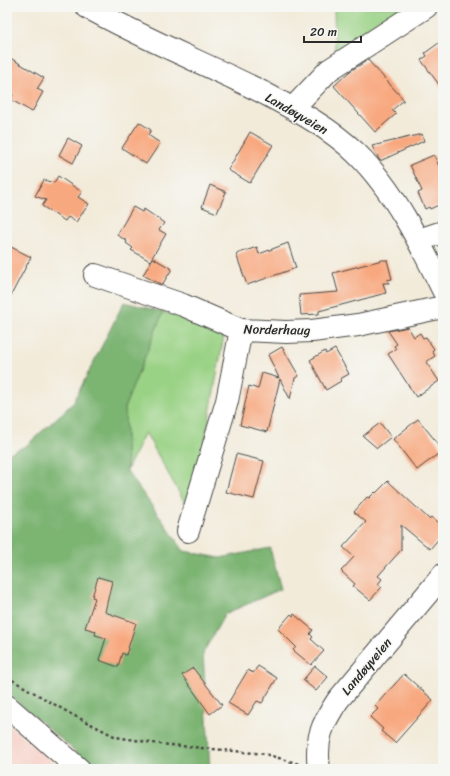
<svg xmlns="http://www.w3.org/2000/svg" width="450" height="776" font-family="Sriracha,sans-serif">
	<rect width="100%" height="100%" fill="#f6f6f2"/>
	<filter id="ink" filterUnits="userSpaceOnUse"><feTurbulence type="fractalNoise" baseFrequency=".025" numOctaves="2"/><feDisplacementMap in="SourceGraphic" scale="8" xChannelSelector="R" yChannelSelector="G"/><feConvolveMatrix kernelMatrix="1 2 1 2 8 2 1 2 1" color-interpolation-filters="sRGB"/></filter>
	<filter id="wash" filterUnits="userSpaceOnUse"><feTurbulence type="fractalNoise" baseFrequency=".012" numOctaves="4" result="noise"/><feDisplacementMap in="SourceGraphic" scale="16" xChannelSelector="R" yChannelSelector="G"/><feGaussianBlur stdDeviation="0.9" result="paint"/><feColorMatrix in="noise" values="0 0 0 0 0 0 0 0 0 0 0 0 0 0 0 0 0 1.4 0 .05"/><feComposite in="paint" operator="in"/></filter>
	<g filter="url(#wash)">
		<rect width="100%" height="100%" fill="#f2ebda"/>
		<polygon fill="#f7d1c8" points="7,723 60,769 7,769"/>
		<g fill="#9ad285" stroke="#627e58">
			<polygon points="334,7 405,7 335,56"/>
			<polygon points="163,312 225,330 197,485 187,507 145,432 127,470 125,406"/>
		</g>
		<polygon fill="#7bb472" stroke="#53704e" points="124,302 163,312 125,406 127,471 184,551 220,558 270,548 281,589 225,614 203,653 210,769 96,769 7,693 7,454 26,446 73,403"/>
		<g id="blocks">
			<g fill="#f8a87f">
				<polygon points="443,40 443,90 421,60 427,56 425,53"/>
				<polygon points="7,56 44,78 37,89 43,92 32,112 10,99 13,95 7,92"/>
				<polygon points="368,60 404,100 392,110 396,114 375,132 334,86 350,71"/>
				<polygon points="139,122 151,130 148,135 160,143 146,164 122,148"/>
				<polygon points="250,132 273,145 250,183 228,170"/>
				<polygon points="422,134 424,141 380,161 372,146"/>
				<polygon points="68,138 82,146 73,163 59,155"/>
				<polygon points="434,155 443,175 443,203 430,209 429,207 425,209 418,193 422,191 410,165"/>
				<polygon points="58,176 82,192 78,197 89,204 76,222 68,217 65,221 42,206 46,200 35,196 44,180 54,183"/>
				<polygon points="210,185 226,192 217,213 202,207"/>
				<polygon points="133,207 142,212 144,209 164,223 159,230 166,234 150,261 131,250 133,248 126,243 127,241 117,235"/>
				<polygon points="288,243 296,268 247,285 236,254 257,247 259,254"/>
				<polygon points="7,245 31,257 7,303"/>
				<polygon points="153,258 172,269 162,285 143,275"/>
				<polygon points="382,260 387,260 392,279 387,280 389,283 383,283 386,293 319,311 319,314 301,315 299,295 338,292 333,273"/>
				<polygon points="408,327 414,337 420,333 423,338 426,337 434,349 432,351 435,356 426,362 439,381 416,397 388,354 396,349 394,346 397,344 388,331"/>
				<polygon points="282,347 299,376 295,378 290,399 280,379 267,432 240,425 249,386 258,389 262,373 279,378 268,355"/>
				<polygon points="335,349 349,374 340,379 341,381 326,390 310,360 325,351 326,354"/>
				<polygon points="418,419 443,450 417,470 393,439"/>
				<polygon points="380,423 391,437 377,448 363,436"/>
				<polygon points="236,454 264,461 254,499 226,492"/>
				<polygon points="388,481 429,519 431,517 443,527 443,534 430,549 401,525 401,550 378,576 382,579 378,584 382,587 370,600 353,586 355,584 341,571 354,557 343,547 366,522 354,512 367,497 369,498 375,492 376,493"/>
				<polygon points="98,577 112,581 105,612 136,623 126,655 122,653 118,667 99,660 106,638 95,635 96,631 85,628 95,598 92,597"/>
				<polygon points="291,614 293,616 294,614 313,630 310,634 313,637 311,639 324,651 311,665 293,650 296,647 278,629"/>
				<polygon points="258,666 277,678 262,703 257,701 248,715 228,703 248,670 253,673"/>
				<polygon points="315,666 328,677 316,691 303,680"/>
				<polygon points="193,668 222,705 210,714 182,675"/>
				<polygon points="404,674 433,700 395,743 381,731 383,729 370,717 378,709 375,706"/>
			</g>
		</g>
	</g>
	<g filter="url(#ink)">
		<use href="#blocks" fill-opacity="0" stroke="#494845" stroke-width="1"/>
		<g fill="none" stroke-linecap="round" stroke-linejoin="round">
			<defs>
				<g id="minor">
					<path d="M87 7C144 39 204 63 262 92 294 109 329 127 356 153 394 190 420 243 443 290"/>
					<polyline points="293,108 329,70 426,7"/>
					<polyline points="419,240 443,232"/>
					<polyline points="95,275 183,305 241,330 286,332 312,331 358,325 443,307"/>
					<polyline points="188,531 227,401 241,330"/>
					<polyline points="7,706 79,769"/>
					<path d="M319 769C315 739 322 724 338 700L443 575"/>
				</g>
			</defs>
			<use href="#minor" stroke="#494845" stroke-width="24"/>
			<polyline stroke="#494845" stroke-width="2.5" stroke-dasharray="3 3" stroke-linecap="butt" points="7,677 71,714 116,737 160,744 265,754 299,764"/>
			<use href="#minor" stroke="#fff" stroke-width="22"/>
		</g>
	</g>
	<g text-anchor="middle" stroke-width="3" stroke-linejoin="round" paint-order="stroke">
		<g font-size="13" fill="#2b2b2b" stroke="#f6f6f2">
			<text transform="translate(297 113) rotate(30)" y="5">Landøyveien</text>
			<text transform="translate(277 329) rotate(1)" y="5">Norderhaug</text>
			<text transform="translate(366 666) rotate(-50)" y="5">Landøyveien</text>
		</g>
	</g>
	<rect width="450" height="776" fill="none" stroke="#f6f6f2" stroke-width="24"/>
	<path d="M304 36v6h57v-6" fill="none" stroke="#2b2b2b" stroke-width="2"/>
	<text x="310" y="36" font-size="12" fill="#2b2b2b" stroke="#f6f6f2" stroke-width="3" paint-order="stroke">20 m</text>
</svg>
